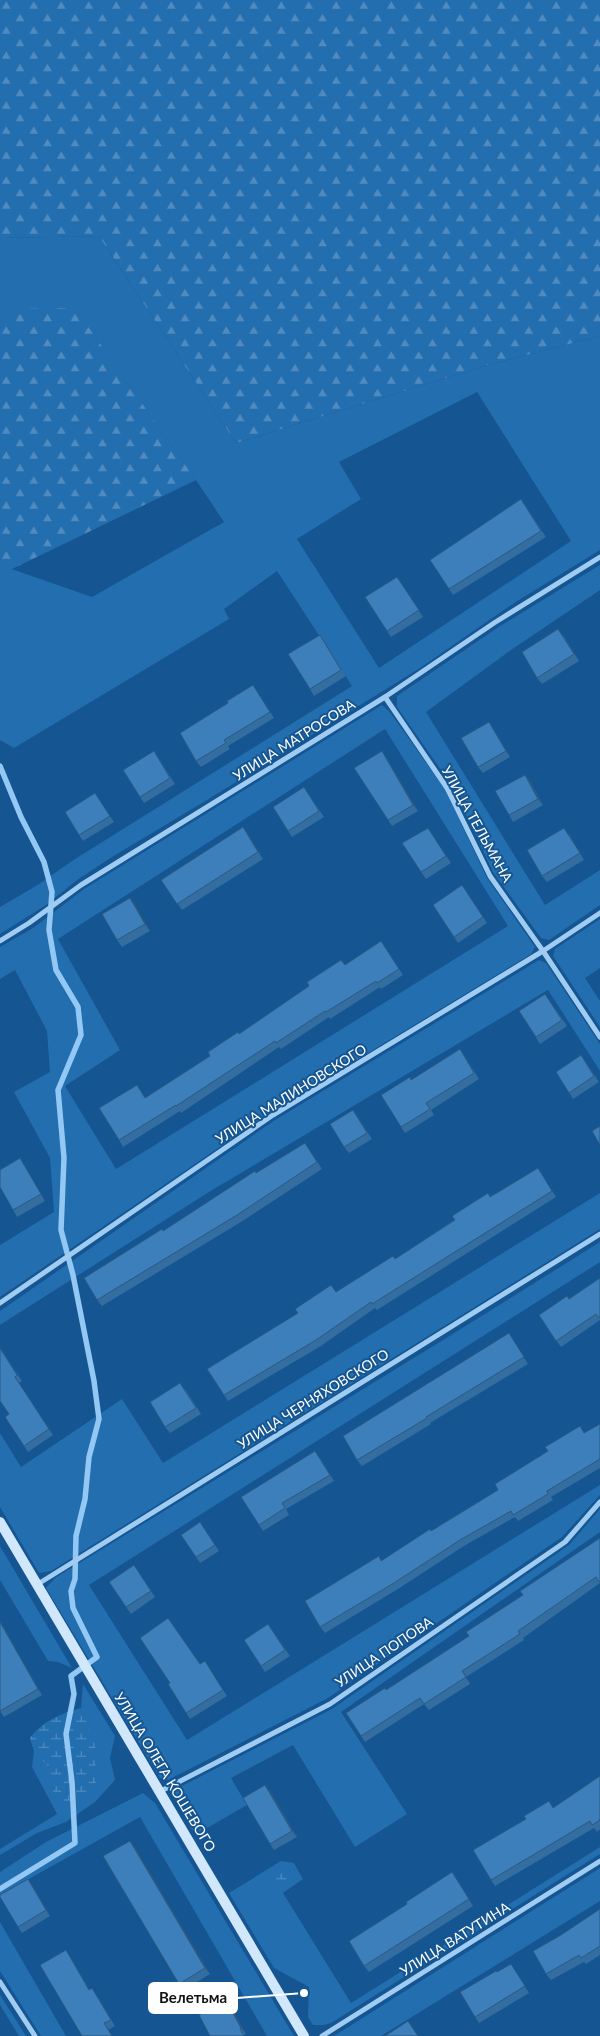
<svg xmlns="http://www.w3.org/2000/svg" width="600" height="2036" font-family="Lato,sans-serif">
	<defs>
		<pattern id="forest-firs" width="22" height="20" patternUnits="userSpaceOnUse" patternTransform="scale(1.25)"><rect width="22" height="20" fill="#236eaf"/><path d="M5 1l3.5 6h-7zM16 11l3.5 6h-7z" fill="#4f8bbf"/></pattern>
		<pattern id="wetland-marsh" width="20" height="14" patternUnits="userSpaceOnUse" patternTransform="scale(1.25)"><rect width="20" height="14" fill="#236eaf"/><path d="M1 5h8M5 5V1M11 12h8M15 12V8" fill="none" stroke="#4f8bbf"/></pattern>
	</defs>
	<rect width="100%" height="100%" fill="#145592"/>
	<g fill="#236eaf" fill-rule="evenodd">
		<path d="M99 236 236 443 488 365 600 336V550L514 603 420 668 207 800 112 857 77 880 46 905 0 934V907L36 886 75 859 352 686 277 571 224 609 229 619 14 748 0 740V565L92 597 224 522 196 480 75 309H0V238ZM477 392 571 541 379 668 297 539 361 499 339 462Z"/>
		<polygon points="600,565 600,590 511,650 426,712 545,905 600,870 600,905 549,940 541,938 493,872 453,787 397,707 397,696 497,628"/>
		<path d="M382 705 389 711 445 789 487 878 535 947 531 954 271 1112 0 1297V1245L54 1212 50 1158 14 1092 50 1072 47 1031 15 970 0 979V947L33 928 84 889ZM385 729 508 926 116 1169 65 1086 120 1050 58 939Z"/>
		<polygon points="600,919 600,968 585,978 600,1001 600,1027 553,956 555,949"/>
		<polygon points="539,960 546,963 600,1044 600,1071 548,990 209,1192 0,1325 0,1311 275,1120"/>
		<polygon points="600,1193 600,1229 51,1571 39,1573 0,1507 0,1433 21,1467 122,1399 163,1463"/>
		<polygon points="600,1242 600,1262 89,1585 187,1740 600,1485 600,1495 562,1537 328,1698 168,1780 160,1778 46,1588 55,1578 443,1340"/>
		<polygon points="600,1509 600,1532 341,1712 407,1814 355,1847 293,1745 231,1778 247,1805 195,1835 173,1797 173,1793 180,1787 332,1709 569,1545"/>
		<polygon points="0,1546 72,1668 58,1662 48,1661 0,1580"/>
		<path d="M83 1684 115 1736 110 1758 115 1780 95 1802 66 1822 37 1833 0 1855V1849L57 1814 32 1767 34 1751 30 1738C43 1721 60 1714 81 1708Z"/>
		<polygon points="143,1793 155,1803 294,2036 267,2036 140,1817 0,1895 0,1872 46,1842"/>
		<polygon points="600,1847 600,1854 331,2023 324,2025 313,2025 308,2017 309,1987 274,1968 229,1893 281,1861 294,1863 303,1879 283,1893 351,2003"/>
		<polygon points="600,1868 600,1901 381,2036 334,2036"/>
		<polygon points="0,1922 66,2036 41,2036 0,1971"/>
		<polygon points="0,1995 26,2036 19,2036 0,2005"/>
	</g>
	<g fill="url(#forest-firs)">
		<polygon points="0,0 600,0 600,336 488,365 236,443 99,236 0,238"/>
		<polygon points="75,308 196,480 10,570 0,565 0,309"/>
	</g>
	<g fill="url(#wetland-marsh)">
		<path d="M81 1708 95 1745 96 1782 78 1803 66 1808 55 1799 47 1765 34 1751 30 1738C43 1721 60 1714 81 1708Z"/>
		<path d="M286 1868 292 1879C283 1884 275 1888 267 1878L276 1872Z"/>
	</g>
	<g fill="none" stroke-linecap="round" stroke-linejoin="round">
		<polyline stroke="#93c8f5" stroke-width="5.5" points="0,766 21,817 44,862 52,892 49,930 56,970 78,1007 81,1035 58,1090 64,1158 61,1230 73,1275 94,1381 99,1419 89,1457 85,1499 76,1536 75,1579 71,1591 73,1608 97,1657 71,1676 74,1694 66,1734 72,1782 75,1843 0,1889"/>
		<g stroke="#a1ccf2" stroke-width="5">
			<polyline points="385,697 447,788 490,876 543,951 600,1037"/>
			<polyline points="0,941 29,923 81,885 385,697 494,623 600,557"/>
			<polyline points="0,1303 273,1115 543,951 600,913"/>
			<polyline points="38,1584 600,1234"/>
			<polyline points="161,1791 330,1704 565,1542 600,1502"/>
			<polyline points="0,1982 35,2036"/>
			<polyline points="322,2036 600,1861"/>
		</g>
		<polyline stroke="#d0e7fc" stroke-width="10" points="0,1522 304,2036"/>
	</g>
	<g fill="#346da0">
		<polygon points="521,499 546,537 453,595 449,589"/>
		<polygon points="397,577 423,617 391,637 365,597"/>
		<polygon points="563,635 579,661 542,684 537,678"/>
		<polygon points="324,641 346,676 314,696 310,689"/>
		<polygon points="253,685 274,718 228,746 230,749 201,767 196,761 228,703"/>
		<polygon points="489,722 510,757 483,773 478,767"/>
		<polygon points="154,751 175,784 144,803 140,797"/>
		<polygon points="386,757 418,811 392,826 388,820"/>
		<polygon points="525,775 530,781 543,805 513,822 509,815"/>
		<polygon points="95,793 114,822 83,841 79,835"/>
		<polygon points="308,793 324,817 292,837 288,831"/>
		<polygon points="243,827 263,859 182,910 161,880"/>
		<polygon points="428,828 451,863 426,879 421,872"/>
		<polygon points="569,834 584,860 547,882 542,876"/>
		<polygon points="462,885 487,923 458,943 433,905"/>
		<polygon points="130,898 150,931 122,947 117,940"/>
		<polygon points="381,941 403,975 381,989 380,987 330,1019 329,1017 281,1049 279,1047 181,1113 180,1111 123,1147 119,1140 145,1098 210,1056 239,1034"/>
		<polygon points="545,994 567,1026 540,1044 519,1011"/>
		<polygon points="460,1049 479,1079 431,1110 434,1115 405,1133 401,1127"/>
		<polygon points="581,1055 599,1082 573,1099 556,1072"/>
		<polygon points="353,1110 372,1139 349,1153 344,1147"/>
		<polygon points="309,1149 322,1169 241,1222 102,1306 97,1300 163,1231 256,1173"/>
		<polygon points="20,1158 45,1201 17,1217 13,1210"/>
		<polygon points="542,1174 556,1197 377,1310 375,1308 321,1346 228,1401 224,1395 336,1292 395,1259 490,1196"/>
		<polygon points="600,1278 600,1320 561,1347 539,1315 569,1299"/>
		<polygon points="509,1333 528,1364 430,1423 431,1424 362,1466 357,1460"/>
		<polygon points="0,1348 22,1381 19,1383 53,1435 28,1452 5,1417 9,1414"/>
		<polygon points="185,1389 201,1414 170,1433 165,1427"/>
		<polygon points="600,1424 600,1468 551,1497 553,1500 518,1521 515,1517 464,1546 398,1589 325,1633 320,1627 382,1561 498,1490 585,1433"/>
		<polygon points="320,1458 334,1481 286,1509 289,1515 263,1531 259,1525"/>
		<polygon points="200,1522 219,1551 200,1563 181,1535"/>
		<polygon points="600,1538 600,1583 523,1638 524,1640 466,1677 470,1684 429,1710 424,1704 365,1742 346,1713 386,1690 469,1636"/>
		<polygon points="134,1565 155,1597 131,1614 126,1607"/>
		<polygon points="0,1621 42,1695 4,1717 0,1711"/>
		<polygon points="268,1624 290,1656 265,1672 244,1640"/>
		<polygon points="205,1661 227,1696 190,1719 186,1713 200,1664"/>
		<polygon points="600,1776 600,1829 597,1832 594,1828 495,1886 491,1880 526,1819 553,1808"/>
		<polygon points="270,1791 297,1837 274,1850 270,1844"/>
		<polygon points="130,1841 210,1974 184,1990 179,1984"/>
		<polygon points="452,1872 473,1906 369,1972 364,1966 407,1904"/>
		<polygon points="32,1885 50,1916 22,1933 18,1927"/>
		<polygon points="600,1909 600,1955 586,1964 584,1962 551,1980 546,1974 561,1935"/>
		<polygon points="70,1956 89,1989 96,1994 115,2026 108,2030 112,2036 82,2036"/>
		<polygon points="511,1964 529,1993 479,2023 475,2017 497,1972"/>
		<polygon points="230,2006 246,2034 244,2035 210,2036"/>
	</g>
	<g fill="#2b5982">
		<polygon points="489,722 493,728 510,757 506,751"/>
		<polygon points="382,751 386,757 418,811 413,805"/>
		<polygon points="525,775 530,781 543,805 538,799"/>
		<polygon points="130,898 135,904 150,931 145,924"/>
		<polygon points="20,1158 25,1165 45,1201 41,1194"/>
		<polygon points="0,1621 42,1695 38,1689 0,1622"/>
		<polygon points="265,1785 270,1791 297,1837 292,1831"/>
		<polygon points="130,1841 135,1847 210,1974 205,1968"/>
		<polygon points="28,1879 32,1885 50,1916 46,1910"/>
		<polygon points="66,1950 70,1956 93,1996 89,1990"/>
		<polygon points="92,1988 96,1994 115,2026 111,2020"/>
		<polygon points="226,2000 230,2006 246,2034 241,2028"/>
	</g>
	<g fill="#3d7fba" stroke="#2b5982">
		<polygon points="521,499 541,531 449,589 430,560"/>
		<polygon points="397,577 419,610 387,631 365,597"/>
		<polygon points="558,629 574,654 537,678 522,652"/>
		<polygon points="320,635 341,670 310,689 288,654"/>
		<polygon points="253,685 270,712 224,740 226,743 196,761 180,733 228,703 227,701"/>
		<polygon points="489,722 506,751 478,767 461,738"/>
		<polygon points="154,751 170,778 140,797 123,770"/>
		<polygon points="382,751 413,805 388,820 354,768"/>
		<polygon points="525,775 538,799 509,815 495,791"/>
		<polygon points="304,787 319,811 288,831 273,807"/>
		<polygon points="95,793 110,816 79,835 65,812"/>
		<polygon points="243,827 258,852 177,904 161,880"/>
		<polygon points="428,828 446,856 421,872 402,843"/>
		<polygon points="564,828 580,853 542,876 527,850"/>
		<polygon points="462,885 483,917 454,937 433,905"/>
		<polygon points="130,898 145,924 117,940 102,914"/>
		<polygon points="381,941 399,969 377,983 376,981 326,1012 325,1011 276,1043 275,1041 176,1106 176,1105 119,1140 99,1108 137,1085 145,1098 210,1056 208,1052 238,1032 239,1034 309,986 307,982 341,960 345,965"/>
		<polygon points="545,994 562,1020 536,1037 519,1011"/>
		<polygon points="460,1049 474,1073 426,1103 430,1109 401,1127 381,1095 410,1077 411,1080"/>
		<polygon points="581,1055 594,1076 569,1093 556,1072"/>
		<polygon points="353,1110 367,1133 344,1147 330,1124"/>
		<polygon points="600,1126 600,1145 592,1131"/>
		<polygon points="305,1143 317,1162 237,1215 97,1300 84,1278 162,1229 163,1231 255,1171 256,1173"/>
		<polygon points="20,1158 41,1194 13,1210 0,1187 0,1170"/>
		<polygon points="538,1168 552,1191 372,1304 371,1302 316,1340 224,1395 207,1369 298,1313 295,1309 331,1285 336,1292 393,1256 395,1259 455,1220 452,1216 488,1193 490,1197"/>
		<polygon points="600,1278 600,1317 599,1318 596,1314 556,1341 539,1315 567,1296 569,1299"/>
		<polygon points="509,1333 524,1357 426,1417 427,1418 357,1460 343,1436"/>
		<polygon points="0,1348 17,1375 15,1377 49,1429 24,1446 5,1417 9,1414 0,1401"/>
		<polygon points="180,1383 196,1408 165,1427 150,1402"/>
		<polygon points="600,1424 600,1459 547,1491 548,1494 513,1515 511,1511 460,1540 394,1583 320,1627 305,1601 379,1556 381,1561 430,1529 431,1531 498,1490 495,1484 548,1451 545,1447 580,1426 584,1433"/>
		<polygon points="315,1451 330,1475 282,1503 285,1508 259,1525 241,1497"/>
		<polygon points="200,1522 215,1545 196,1557 181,1535"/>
		<polygon points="600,1538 600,1581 599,1582 596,1577 518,1631 520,1634 462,1671 466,1677 424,1704 420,1698 361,1736 346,1713 385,1688 386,1690 469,1636 466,1632 523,1595 520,1591"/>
		<polygon points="134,1565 151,1591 126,1607 109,1582"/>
		<polygon points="168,1618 200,1664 205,1661 223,1690 186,1713 168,1684 170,1683 140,1638"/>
		<polygon points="0,1622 38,1689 0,1711"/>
		<polygon points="268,1624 285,1650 261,1666 244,1640"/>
		<polygon points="600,1776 600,1820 592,1825 590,1821 491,1880 473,1850 526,1819 524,1816 549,1801 553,1808"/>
		<polygon points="265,1785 292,1831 270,1844 243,1798"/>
		<polygon points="130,1841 205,1968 179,1984 103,1856"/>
		<polygon points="452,1872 469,1899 364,1966 349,1941 407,1904 406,1902"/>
		<polygon points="28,1879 46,1910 18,1927 0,1897 0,1895"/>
		<polygon points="600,1909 600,1946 581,1958 579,1955 546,1974 533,1951 561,1935"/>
		<polygon points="66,1950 89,1990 92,1988 111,2020 104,2023 112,2036 82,2036 40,1965"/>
		<polygon points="511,1964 525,1986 475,2017 460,1992 496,1971 497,1972"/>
		<polygon points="226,2000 241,2028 240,2029 244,2036 210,2036 199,2015"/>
		<polygon points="408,2021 418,2036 385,2036"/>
	</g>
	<g text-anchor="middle" stroke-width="4" stroke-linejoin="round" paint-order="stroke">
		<g font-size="14" fill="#fff" stroke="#145592">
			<text transform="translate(294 740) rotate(-32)" y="5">УЛИЦА МАТРОСОВА</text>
			<text transform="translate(477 824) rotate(61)" y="5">УЛИЦА ТЕЛЬМАНА</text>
			<text transform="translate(291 1094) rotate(-32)" y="5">УЛИЦА МАЛИНОВСКОГО</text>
			<text transform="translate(313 1399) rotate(-32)" y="5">УЛИЦА ЧЕРНЯХОВСКОГО</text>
			<text transform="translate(384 1652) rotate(-34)" y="5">УЛИЦА ПОПОВА</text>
			<text transform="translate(165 1772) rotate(59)" y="5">УЛИЦА ОЛЕГА КОШЕВОГО</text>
			<text transform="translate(455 1939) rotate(-32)" y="5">УЛИЦА ВАТУТИНА</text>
		</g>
	</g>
	<path fill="none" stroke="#fff" stroke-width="2" d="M304 1993L237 1998"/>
	<circle fill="#fff" stroke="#145592" stroke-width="2" cx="304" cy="1993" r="5"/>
	<rect fill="#fff" stroke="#fff" stroke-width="2" x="149" y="1983" width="88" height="30" rx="5"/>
	<g font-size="15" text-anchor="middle" font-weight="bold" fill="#111">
		<text x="193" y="2003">Велетьма</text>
	</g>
</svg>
